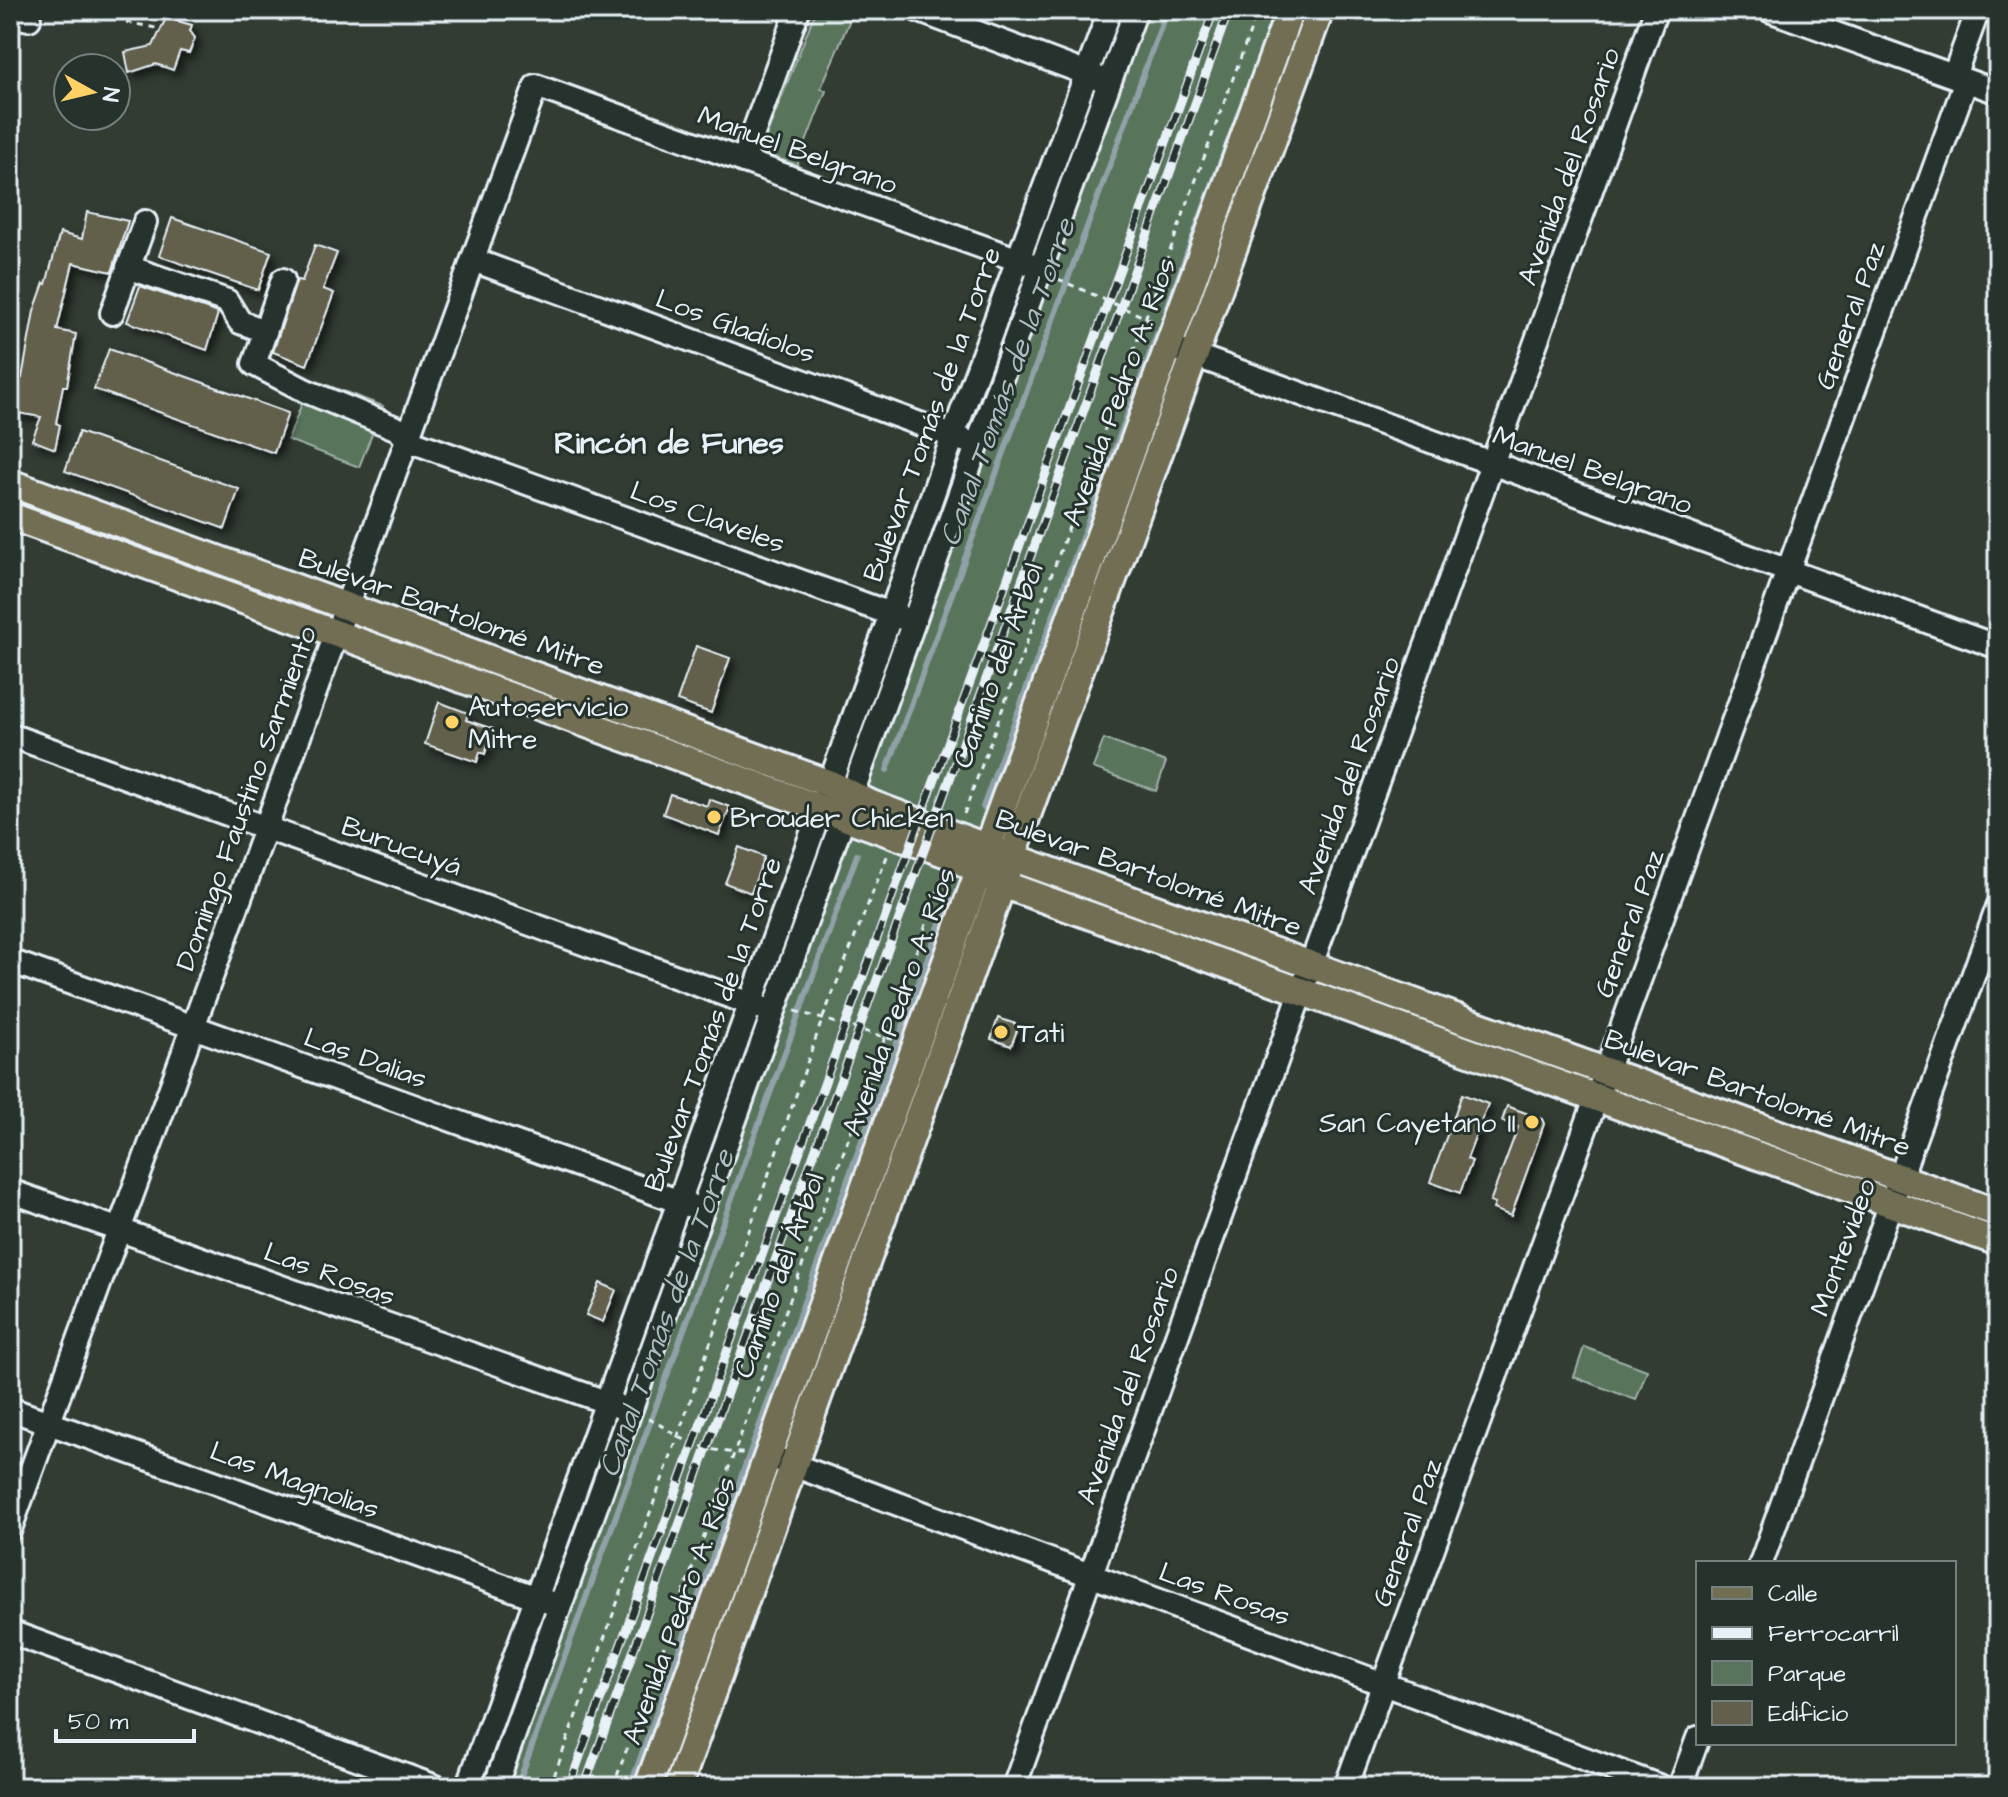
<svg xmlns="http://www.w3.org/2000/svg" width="2008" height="1797" font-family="'Architects Daughter',sans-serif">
	<defs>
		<filter id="shadow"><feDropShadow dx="5" dy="5" stdDeviation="4" flood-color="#0009"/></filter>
	</defs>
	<rect width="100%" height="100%" fill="#323c33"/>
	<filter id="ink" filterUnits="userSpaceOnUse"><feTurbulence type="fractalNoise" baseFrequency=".0125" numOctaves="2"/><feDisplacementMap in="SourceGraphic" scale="16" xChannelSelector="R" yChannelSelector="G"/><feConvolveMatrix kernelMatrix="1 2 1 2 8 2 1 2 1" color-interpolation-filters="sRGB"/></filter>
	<g filter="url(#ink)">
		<g fill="#58745c" stroke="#a0b2aa" stroke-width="2">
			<polygon points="816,10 854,10 821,88 826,91 797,165 768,155 763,145"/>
			<polygon points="1136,10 1320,10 678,1787 495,1787"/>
			<polygon points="311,379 383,406 359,467 288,440"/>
			<polygon points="10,488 318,604 316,614 10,508"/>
			<polygon points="1104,739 1166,762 1156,791 1093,768"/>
			<polygon points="1021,871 1282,966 1281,972 1018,876"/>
			<polygon points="1584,1347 1647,1370 1636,1400 1574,1377"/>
		</g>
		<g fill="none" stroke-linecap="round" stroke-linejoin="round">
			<g stroke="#90a1a8" stroke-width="6">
				<polyline points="1166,310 1270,28"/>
				<polyline points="887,770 1167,10"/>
				<polyline points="983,807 1157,334"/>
				<polyline points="517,1787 857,855"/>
				<polyline points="630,1787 949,898"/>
			</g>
		</g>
		<g fill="#62604c" stroke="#e8f1f8" stroke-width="2" filter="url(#shadow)">
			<polygon points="166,18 192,25 190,31 195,38 189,53 180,51 173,70 156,64 129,73 125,52 153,46"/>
			<polygon points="87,212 128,221 112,272 73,263 57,330 76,334 67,386 63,386 56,423 60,425 55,449 32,440 41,417 12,412 18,378 22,378 34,311 44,283 46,284 60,233 82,239"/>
			<polygon points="172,218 271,252 258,290 159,256"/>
			<polygon points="315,245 337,253 323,289 334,293 307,365 273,352 297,280 302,281"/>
			<polygon points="140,286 218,313 207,350 127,322"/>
			<polygon points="109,349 288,413 274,453 94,389"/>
			<polygon points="79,432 239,489 225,529 65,471"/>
			<polygon points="696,646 730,658 711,713 677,701"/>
			<polygon points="439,702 468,713 466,720 493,729 485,754 480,752 477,762 425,744"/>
			<polygon points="670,794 707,806 709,799 730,807 719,835 663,814"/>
			<polygon points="739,847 764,857 751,893 725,883"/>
			<polygon points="998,1018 1019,1025 1011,1046 991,1039"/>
			<polygon points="1462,1094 1488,1104 1467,1159 1472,1161 1460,1193 1430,1182"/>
			<polygon points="1507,1106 1542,1119 1544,1124 1511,1216 1493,1209 1495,1204 1490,1202 1518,1127 1502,1121"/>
			<polygon points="600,1283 616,1290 603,1322 586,1315"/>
		</g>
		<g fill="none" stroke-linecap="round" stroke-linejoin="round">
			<defs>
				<g id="minor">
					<polyline points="917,10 1101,79"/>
					<polyline points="1769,10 1998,92"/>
					<polyline points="10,15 29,19"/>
					<polyline points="1954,76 1978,10"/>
					<polyline points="743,161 798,10"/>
					<polyline points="473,260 966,441"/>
					<polyline points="128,267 227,301 240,322 265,331"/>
					<polyline points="283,280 254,364 306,391 398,429 408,440 905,619"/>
					<polyline points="112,313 145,222"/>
					<polyline points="1169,346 1998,647"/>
					<polyline points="10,735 765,1009"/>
					<polyline points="10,961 694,1207"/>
					<polyline points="10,1191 620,1407"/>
					<polyline points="10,1409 551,1603"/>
					<polyline points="777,1459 1661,1787"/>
					<polyline points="10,1529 536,86 1041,268"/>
					<polyline points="1761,1563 1998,907"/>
					<polyline points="10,1632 436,1787"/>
					<polyline points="468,1787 891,614 953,436 1110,10"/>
					<polyline points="495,1787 1041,268 1136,10"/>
					<polyline points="1014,1787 1656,10"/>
					<polyline points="1346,1787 1966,81"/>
					<polyline points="1680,1787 1698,1738"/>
				</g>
				<g id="major">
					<polyline points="10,483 830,784 871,804 1012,857 1998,1213"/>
					<polyline points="10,516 950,855 1002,884 1998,1242"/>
					<polyline points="648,1787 1290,10"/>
					<polyline points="678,1787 1006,873 1320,10"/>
				</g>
			</defs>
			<use href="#minor" stroke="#e8f1f8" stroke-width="28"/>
			<use href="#major" stroke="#e8f1f8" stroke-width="32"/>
			<g stroke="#e8f1f8" stroke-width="3" stroke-dasharray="6 6" stroke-linecap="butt">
				<polyline points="126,22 156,28"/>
				<polyline points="1058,279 1153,321"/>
				<polyline points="964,814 1258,10"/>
				<polyline points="795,1011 895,1040"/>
				<path d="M648 1419C659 1423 666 1429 676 1435 696 1447 722 1453 745 1453"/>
				<polyline points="550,1787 678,1436 822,1020 888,854"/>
				<polyline points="613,1787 944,875"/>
			</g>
			<use href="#minor" stroke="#26332d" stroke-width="22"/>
			<use href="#major" stroke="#726e52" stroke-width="26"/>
			<defs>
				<g id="rail">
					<polyline points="569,1787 1214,10"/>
					<polyline points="584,1787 1229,10"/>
				</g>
			</defs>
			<use href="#rail" stroke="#e8f1f8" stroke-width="9"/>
			<use href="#rail" stroke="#26332d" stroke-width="6" stroke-dasharray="18" stroke-linecap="butt"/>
		</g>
	</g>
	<g fill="#ffd166" stroke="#26332d" stroke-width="3">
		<circle cx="452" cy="722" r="8"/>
		<circle cx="714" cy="817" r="8"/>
		<circle cx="1001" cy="1032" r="8"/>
		<circle cx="1532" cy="1122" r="8"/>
	</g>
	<g text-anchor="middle" stroke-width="6" stroke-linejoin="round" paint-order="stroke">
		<g font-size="28" fill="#e8f1f8" stroke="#26332d">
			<text transform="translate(798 149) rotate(20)" y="10">Manuel Belgrano</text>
			<text transform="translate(1568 166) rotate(-70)" y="10">Avenida del Rosario</text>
			<text transform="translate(1849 315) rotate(-70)" y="10">General Paz</text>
			<text transform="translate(736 325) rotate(20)" y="10">Los Gladiolos</text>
			<text transform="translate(1118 391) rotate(-70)" y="10">Avenida Pedro A. Ríos</text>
			<text transform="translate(931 414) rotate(-70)" y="10">Bulevar Tomás de la Torre</text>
			<text transform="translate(1593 469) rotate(20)" y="10">Manuel Belgrano</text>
			<text transform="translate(708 516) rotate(20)" y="10">Los Claveles</text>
			<text transform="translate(452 611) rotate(20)" y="10">Bulevar Bartolomé Mitre</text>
			<text transform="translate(997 665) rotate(-70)" y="10">Camino del Árbol</text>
			<text transform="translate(1348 775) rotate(-70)" y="10">Avenida del Rosario</text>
			<text transform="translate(245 798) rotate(-70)" y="10">Domingo Faustino Sarmiento</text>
			<text transform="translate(402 845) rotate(20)" y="10">Burucuyá</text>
			<text transform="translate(1149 872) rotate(20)" y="10">Bulevar Bartolomé Mitre</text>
			<text transform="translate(1628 923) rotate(-70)" y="10">General Paz</text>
			<text transform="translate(898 1001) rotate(-70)" y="10">Avenida Pedro A. Ríos</text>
			<text transform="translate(712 1024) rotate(-70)" y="10">Bulevar Tomás de la Torre</text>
			<text transform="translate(366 1057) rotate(20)" y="10">Las Dalias</text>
			<text transform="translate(1758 1092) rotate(20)" y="10">Bulevar Bartolomé Mitre</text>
			<text transform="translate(1842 1247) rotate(-70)" y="10">Montevideo</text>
			<text transform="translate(330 1273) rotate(20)" y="10">Las Rosas</text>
			<text transform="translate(778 1275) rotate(-70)" y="10">Camino del Árbol</text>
			<text transform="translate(1127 1385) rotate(-70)" y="10">Avenida del Rosario</text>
			<text transform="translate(295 1479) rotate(20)" y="10">Las Magnolias</text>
			<text transform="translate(1406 1532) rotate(-70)" y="10">General Paz</text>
			<text transform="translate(1225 1593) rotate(20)" y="10">Las Rosas</text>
			<text transform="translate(678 1610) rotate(-70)" y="10">Avenida Pedro A. Ríos</text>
		</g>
		<g font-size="28" fill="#e8f1f8" stroke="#26332d" text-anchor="start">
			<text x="468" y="716">Autoservicio<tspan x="468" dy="32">Mitre</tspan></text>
			<text x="730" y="827">Brouder Chicken</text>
			<text x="1017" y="1042">Tati</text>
			<text x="1516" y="1132" text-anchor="end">San Cayetano II</text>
		</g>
		<g font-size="30" font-style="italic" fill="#adbcc3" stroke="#26332d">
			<text transform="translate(1007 382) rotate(-70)" y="10">Canal Tomás de la Torre</text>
			<text transform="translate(666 1313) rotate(-70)" y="10">Canal Tomás de la Torre</text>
		</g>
		<g font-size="30" font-weight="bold" fill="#e8f1f8" stroke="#26332d">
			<text x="669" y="453">Rincón de Funes</text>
		</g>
	</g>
	<rect width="2008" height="1797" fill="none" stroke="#26332d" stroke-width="40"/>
	<rect x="20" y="20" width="1968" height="1757" fill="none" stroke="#e8f1f8" stroke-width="3" filter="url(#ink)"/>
	<rect x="1696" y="1561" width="260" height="184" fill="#26332d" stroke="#747f7e" stroke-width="2"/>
	<rect x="1712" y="1587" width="40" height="12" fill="#726e52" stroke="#747f7e" stroke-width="2"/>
	<text x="1768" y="1601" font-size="24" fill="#e8f1f8">Calle</text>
	<rect x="1712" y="1627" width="40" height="12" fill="#e8f1f8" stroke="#747f7e" stroke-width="2"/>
	<text x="1768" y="1641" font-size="24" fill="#e8f1f8">Ferrocarril</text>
	<rect x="1712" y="1661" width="40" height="24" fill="#58745c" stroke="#747f7e" stroke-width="2"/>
	<text x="1768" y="1681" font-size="24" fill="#e8f1f8">Parque</text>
	<rect x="1712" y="1701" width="40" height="24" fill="#62604c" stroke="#747f7e" stroke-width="2"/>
	<text x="1768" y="1721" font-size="24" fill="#e8f1f8">Edificio</text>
	<g transform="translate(92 92) rotate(98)"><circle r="38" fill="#26332d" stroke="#747f7e" stroke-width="2"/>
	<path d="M0-6L14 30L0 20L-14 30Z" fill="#ffd166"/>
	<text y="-12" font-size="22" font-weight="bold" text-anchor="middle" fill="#e8f1f8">N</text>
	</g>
	<path d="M56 1729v12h138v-12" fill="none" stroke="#e8f1f8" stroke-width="4"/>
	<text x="68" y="1729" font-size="24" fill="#e8f1f8" stroke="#26332d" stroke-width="6" paint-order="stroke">50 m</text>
</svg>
